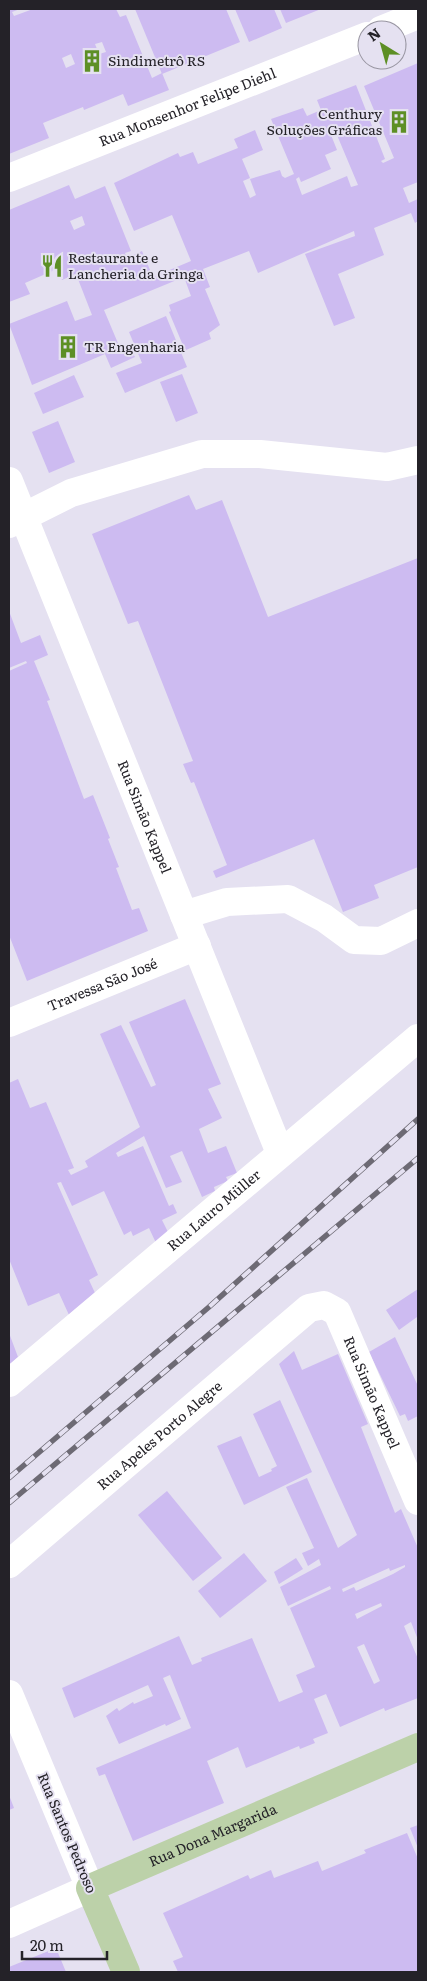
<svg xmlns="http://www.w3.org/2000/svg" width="427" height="1981" font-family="Literata,serif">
	<rect width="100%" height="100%" fill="#e5e1f1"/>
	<g fill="#cdbbf1" fill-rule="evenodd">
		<path d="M9 9H20L12 12 14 16 33 9H116L120 17 126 15 152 78 162 73 169 90 128 106 123 94 84 110 83 107 43 123 49 138 9 154ZM102 42 106 52 99 54 95 44ZM71 54 75 64 66 68 62 58Z"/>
		<polygon points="135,9 226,9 240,42 162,74"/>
		<polygon points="235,9 274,9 282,28 249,42"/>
		<polygon points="280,9 321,9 286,23"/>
		<path d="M418 63V182L403 188 409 203 418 199V221L415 223 411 213 374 228 384 255 338 274 355 318 334 326 305 254 355 236 354 231 258 273 249 251 203 269 210 287 205 289 220 325 209 333 211 339 186 350 182 343 169 312 171 311 169 305 191 296 184 277 104 310 120 348 128 345 135 357 111 368 105 354 32 385 9 324 67 301 75 321 92 315 76 274 62 280 57 269 25 283 30 294 9 302V210L69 185 75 199 105 186 131 251 125 253 127 258 142 251 153 277 191 261 172 215 134 231 114 183 178 153 180 157 193 152 198 164 238 148 234 139 255 130 263 150 242 159 250 178 243 181 250 198 256 195 250 179 280 170 282 176 285 178 294 174 271 119 303 108 307 116 321 110 317 100 356 85 385 159 381 161 383 163 394 158 364 86ZM334 128 358 185 351 187 347 176 302 195 296 179 299 177 301 182 331 169 325 155 337 150 329 130ZM82 216 85 225 74 230 70 221Z"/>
		<polygon points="166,316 187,367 125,393 116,373 142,363 129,332"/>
		<polygon points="182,374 198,413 176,422 160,382"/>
		<polygon points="74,375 84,397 43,414 34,393"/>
		<polygon points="58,421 75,462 49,473 32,432"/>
		<polygon points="189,495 196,510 222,500 268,617 418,558 418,867 374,885 379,898 343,912 314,839 216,878 213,871 227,865 194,782 191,783 183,764 193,761 138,621 128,624 92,534"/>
		<polygon points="9,611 21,643 40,635 48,655 34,661 50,700 47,701 84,799 93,795 110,838 108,839 119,867 116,868 132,910 139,908 148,931 27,981 9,935 9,671 27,663 26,661 9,668"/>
		<polygon points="185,999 221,1084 208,1089 222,1118 199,1129 208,1153 226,1146 237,1173 226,1177 228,1181 214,1187 215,1191 202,1197 182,1151 170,1156 182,1182 166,1188 144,1136 116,1153 118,1157 143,1146 169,1206 173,1204 177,1213 162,1220 168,1232 156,1243 149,1228 133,1236 131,1231 124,1235 104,1191 72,1206 61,1182 57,1183 98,1275 89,1280 95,1293 69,1315 59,1293 28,1306 9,1259 9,1083 18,1079 30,1108 46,1102 74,1168 68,1170 71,1175 88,1167 85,1161 140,1127 100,1034 121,1025 151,1087 156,1085 129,1022"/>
		<polygon points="418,1289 418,1319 417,1317 399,1330 386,1310"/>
		<polygon points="9,1333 18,1357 9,1365"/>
		<polygon points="395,1337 418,1386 418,1416 408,1421 405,1414 400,1416 369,1352"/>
		<path d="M294 1351 302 1370 338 1354 368 1424 361 1427 395 1513 401 1509 418 1548V1640L411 1622 404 1626 418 1659V1698L385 1711 384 1708 340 1727 326 1694 314 1699 328 1733 313 1739 315 1743 300 1749 299 1746 246 1768 238 1747 207 1761 224 1803 133 1841 105 1774 99 1776 96 1768 191 1728 170 1675 163 1678 181 1719 166 1726 165 1724 119 1744 106 1716 117 1708 119 1711 133 1702 134 1704 153 1696 148 1685 74 1718 62 1688 179 1636 192 1665 202 1661 201 1658 252 1638 279 1702 303 1692 296 1675 315 1667 290 1608 331 1589 330 1586 288 1606 280 1587 321 1565 319 1559 308 1566 302 1553 314 1548 286 1487 307 1478 338 1548 357 1535 279 1364ZM405 1565V1567L393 1574 356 1591 354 1587 343 1592 342 1589 389 1568 390 1571ZM381 1603 382 1606 357 1619 355 1614ZM364 1644 380 1681 374 1684 357 1647Z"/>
		<polygon points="280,1400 312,1472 244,1505 217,1446 241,1436 259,1477 272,1471 271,1469 277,1466 253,1414"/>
		<polygon points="167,1491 222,1558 193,1581 138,1515"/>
		<polygon points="244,1553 267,1581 220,1618 198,1591"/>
		<polygon points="296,1558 303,1569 279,1584 274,1572"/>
		<polygon points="9,1795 14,1808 9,1810"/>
		<polygon points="418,1825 418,1848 410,1828"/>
		<polygon points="407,1833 418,1859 418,1972 178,1972 173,1961 183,1957 163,1913 248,1875 250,1879 271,1870 274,1878 318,1861 322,1871 366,1853 364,1850"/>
		<polygon points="56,1948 66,1972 9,1972 9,1967"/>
	</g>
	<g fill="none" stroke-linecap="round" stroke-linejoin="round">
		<g stroke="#fff" stroke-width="28">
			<polyline points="381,30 418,15"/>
			<path id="s1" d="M9 178 367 36"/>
			<path id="s2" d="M9 481 280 1153"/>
			<polyline points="9,524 71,493 202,454 260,454 387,467 418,460"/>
			<polyline points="184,915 227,902 288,899 324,918 354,940 381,941 418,923"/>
			<path id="s3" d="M9 1023 197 946"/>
			<path id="s4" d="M9 1383 418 1038"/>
			<path id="s5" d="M9 1564 309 1308 324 1305 337 1312 418 1501"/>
			<polyline points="9,1694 90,1888 9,1924"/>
		</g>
		<path stroke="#bcd1a9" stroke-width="28" id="s6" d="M126 1972 90 1888 418 1747"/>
		<defs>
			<g id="rail">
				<polyline points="9,1478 209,1307 418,1119"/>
				<polyline points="9,1503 418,1158"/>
			</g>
		</defs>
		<use href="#rail" stroke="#6d6a74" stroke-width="5.5"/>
		<use href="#rail" stroke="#e5e1f1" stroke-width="4" stroke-dasharray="11" stroke-linecap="butt"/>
	</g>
	<defs>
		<symbol id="building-bare" viewBox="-9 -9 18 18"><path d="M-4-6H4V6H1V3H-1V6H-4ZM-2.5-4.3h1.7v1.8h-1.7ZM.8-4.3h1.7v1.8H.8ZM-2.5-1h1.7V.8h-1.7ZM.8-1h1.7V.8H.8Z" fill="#5d8f25" stroke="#e5e1f1" stroke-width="2.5" paint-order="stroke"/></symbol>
		<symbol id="restaurant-bare" viewBox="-9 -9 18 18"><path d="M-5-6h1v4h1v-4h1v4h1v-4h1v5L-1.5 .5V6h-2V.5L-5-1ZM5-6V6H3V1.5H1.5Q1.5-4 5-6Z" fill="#5d8f25" stroke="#e5e1f1" stroke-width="2.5" paint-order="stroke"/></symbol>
	</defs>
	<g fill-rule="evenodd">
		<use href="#building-bare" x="76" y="45" width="32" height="32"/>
		<use href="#building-bare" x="383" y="106" width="32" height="32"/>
		<use href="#restaurant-bare" x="36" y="250" width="32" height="32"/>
		<use href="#building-bare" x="52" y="331" width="32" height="32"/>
	</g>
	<g text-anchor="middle" stroke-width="4" stroke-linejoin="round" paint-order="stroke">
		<g font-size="14" fill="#242228" stroke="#e5e1f1" text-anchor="start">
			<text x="108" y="66">Sindimetrô RS</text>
			<text x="382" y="119" text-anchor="end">Centhury<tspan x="382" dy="16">Soluções Gráficas</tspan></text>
			<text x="68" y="263">Restaurante e<tspan x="68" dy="16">Lancheria da Gringa</tspan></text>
			<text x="84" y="352">TR Engenharia</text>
		</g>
		<g font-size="14" fill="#242228" stroke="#e5e1f1">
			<text dy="5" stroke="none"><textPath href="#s1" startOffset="192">Rua Monsenhor Felipe Diehl</textPath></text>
			<text dy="5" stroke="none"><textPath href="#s2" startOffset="362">Rua Simão Kappel</textPath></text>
			<text dy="5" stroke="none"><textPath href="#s3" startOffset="101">Travessa São José</textPath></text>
			<text dy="5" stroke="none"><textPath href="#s4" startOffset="268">Rua Lauro Müller</textPath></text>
			<text dy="5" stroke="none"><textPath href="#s5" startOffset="512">Rua Simão Kappel</textPath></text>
			<text dy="5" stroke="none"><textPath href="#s5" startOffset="198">Rua Apeles Porto Alegre</textPath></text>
			<text transform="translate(67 1833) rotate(67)" y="5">Rua Santos Pedroso</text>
			<text dy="5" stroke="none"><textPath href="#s6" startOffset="225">Rua Dona Margarida</textPath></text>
		</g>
	</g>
	<rect width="427" height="1981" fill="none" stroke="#242228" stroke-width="20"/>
	<g transform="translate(382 45) rotate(323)"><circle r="24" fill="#e5e1f1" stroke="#9895a1"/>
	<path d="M0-4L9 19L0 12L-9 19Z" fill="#5d8f25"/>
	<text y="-8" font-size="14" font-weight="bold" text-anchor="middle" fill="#242228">N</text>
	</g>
	<path d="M22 1951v8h85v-8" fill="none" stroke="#242228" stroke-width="2.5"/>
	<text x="30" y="1951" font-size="15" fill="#242228" stroke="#e5e1f1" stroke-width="4" paint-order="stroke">20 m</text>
</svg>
